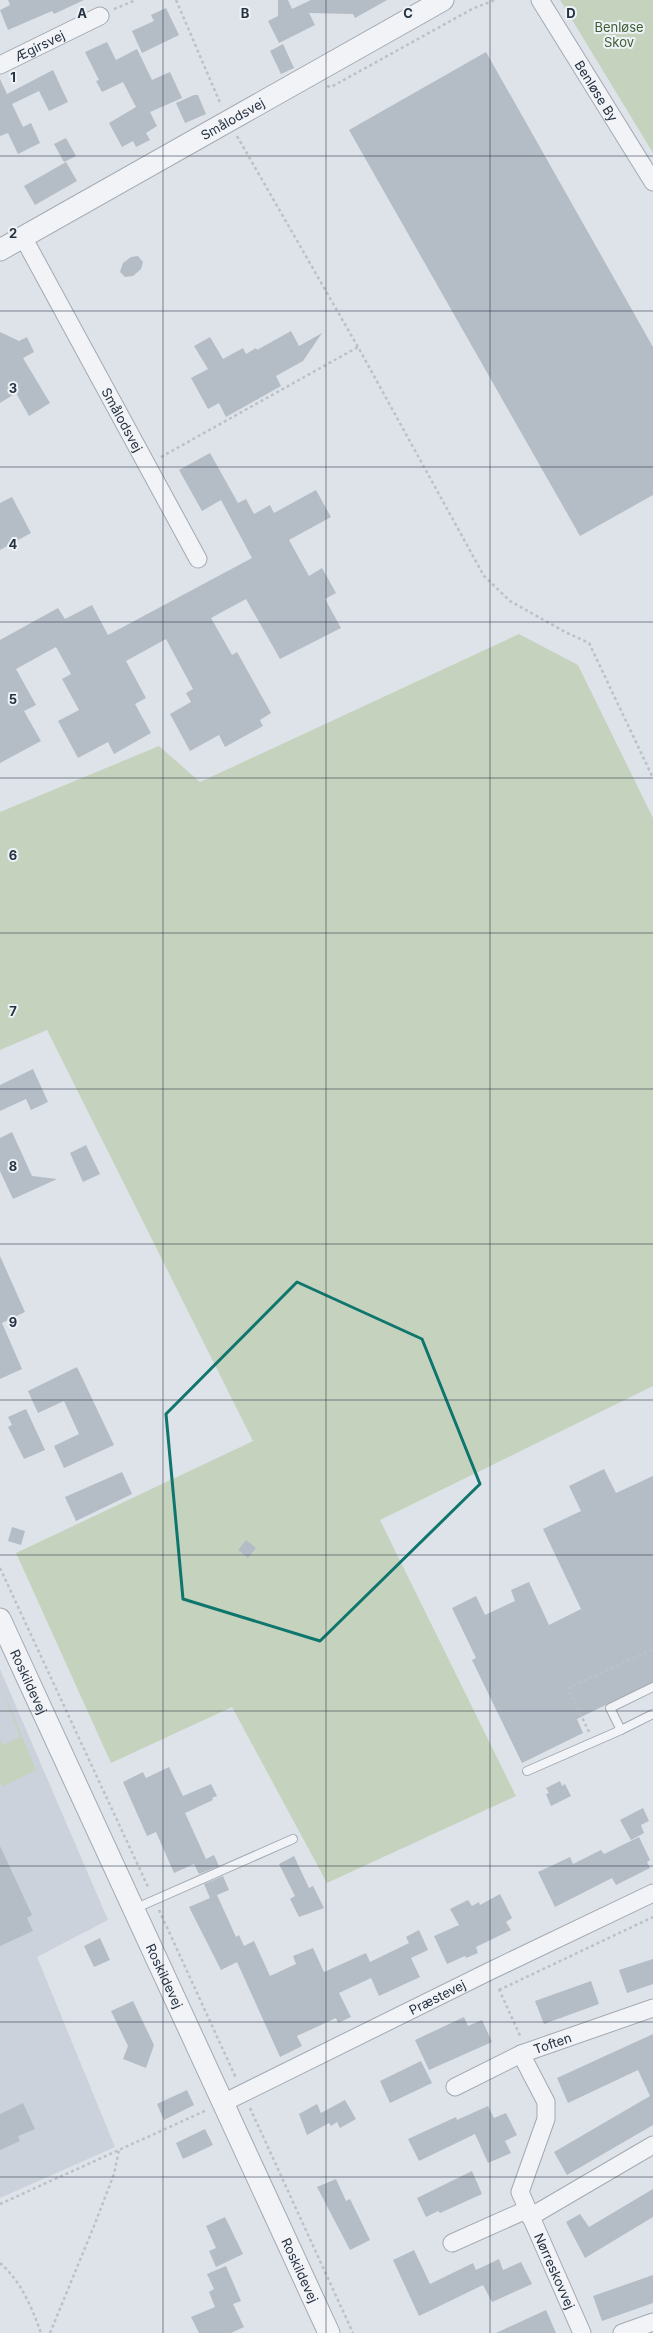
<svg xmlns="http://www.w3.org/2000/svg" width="653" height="2333" font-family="Inter,sans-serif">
	<rect width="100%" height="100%" fill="#dee3e9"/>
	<polygon fill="#cbd2db" points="0,1669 108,1920 37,1957 115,2147 0,2198"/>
	<g fill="#c5d3be">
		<polygon points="560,0 653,0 653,153"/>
		<polygon points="519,634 578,665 653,818 653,1386 380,1520 516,1796 327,1883 232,1707 111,1763 16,1553 253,1441 47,1030 0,1050 0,812 159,746 200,782"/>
		<polygon points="0,1683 36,1770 2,1787 0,1783 0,1740 3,1745 20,1737"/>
	</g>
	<g fill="#b4bcc6">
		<polygon points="8,0 84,0 54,14 52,11 8,30 0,10 10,5"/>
		<polygon points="278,0 288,0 292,9 311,0 387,0 355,18 353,14 309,13 315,25 279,43 268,21 278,16"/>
		<polygon points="166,8 179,35 142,53 132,31 154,21 151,15"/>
		<polygon points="107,42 116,60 137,49 152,80 170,72 182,98 150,112 157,126 146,133 150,140 136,147 133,141 122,147 109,123 136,107 123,82 102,92 96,81 99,80 85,52"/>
		<polygon points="283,44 294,68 281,74 270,51"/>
		<polygon points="486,52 653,347 653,495 580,536 349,130"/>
		<polygon points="53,70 68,102 49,111 39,91 12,104 23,127 31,123 40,143 18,154 8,133 0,136 0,79 7,94"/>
		<polygon points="194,95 198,95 206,114 185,123 176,103"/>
		<polygon points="66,138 76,156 64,162 54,144"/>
		<polygon points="66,162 77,181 35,205 24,186"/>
		<polygon points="138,256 143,262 141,269 133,276 125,277 120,272 123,263 131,257"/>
		<polygon points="291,331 299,346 322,333 303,361 276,376 281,386 226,417 219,403 208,409 191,378 208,369 194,346 210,337 223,359 243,348 246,354 256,348 257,350"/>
		<polygon points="0,332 19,341 27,337 34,352 23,358 50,403 29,416 16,393 0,403"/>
		<polygon points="210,453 238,503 246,499 254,514 270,505 274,513 316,490 331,517 289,540 309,576 322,568 336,593 325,599 341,628 280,659 246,599 211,618 232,655 237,652 271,713 260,720 263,726 225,747 219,735 190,751 170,714 191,702 186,693 193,689 166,639 126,661 146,698 135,704 151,733 114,754 108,742 78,758 58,721 79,710 62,679 71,674 56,647 16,669 36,705 24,711 41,741 0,763 0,640 58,608 65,619 92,605 108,635 252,558 221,500 202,511 179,470"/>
		<polygon points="12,497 31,533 0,550 0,503"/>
		<polygon points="33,1069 48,1102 31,1110 26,1099 0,1111 0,1085"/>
		<polygon points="12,1132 32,1176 57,1179 13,1199 0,1171 0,1138"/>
		<polygon points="86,1145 100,1174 83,1182 70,1153"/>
		<polygon points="0,1256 25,1312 2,1323 22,1369 0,1379"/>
		<polygon points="77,1367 114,1445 64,1468 54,1446 79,1434 64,1401 38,1413 28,1391"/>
		<polygon points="26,1409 45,1450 24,1459 8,1427 12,1425 8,1417"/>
		<polygon points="604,1469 616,1493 653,1476 653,1682 577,1719 583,1733 522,1763 472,1660 476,1658 452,1608 476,1596 485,1615 515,1601 511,1590 529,1582 549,1625 581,1609 543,1529 581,1511 569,1486"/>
		<polygon points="122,1472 132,1494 76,1521 65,1497"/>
		<polygon points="12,1527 25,1531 21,1545 8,1541"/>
		<polygon points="246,1540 256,1548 248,1558 238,1550"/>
		<polygon points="169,1767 183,1796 211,1784 217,1796 212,1798 213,1800 185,1813 206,1859 214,1855 219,1866 199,1874 194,1864 174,1873 156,1832 147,1836 123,1782 143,1772 146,1778"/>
		<polygon points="560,1781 562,1786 565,1784 571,1796 551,1806 546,1794 549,1793 546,1788"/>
		<polygon points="643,1808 649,1821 641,1825 644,1833 631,1840 620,1820"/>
		<polygon points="639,1837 650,1860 647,1862 650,1868 616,1885 612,1878 555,1907 538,1872 570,1857 573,1864 601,1850 604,1854"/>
		<polygon points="0,1846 32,1915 27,1918 33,1931 0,1946"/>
		<polygon points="294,1856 309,1888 313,1886 324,1908 299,1917 290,1899 295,1896 279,1864"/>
		<polygon points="223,1876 229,1890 217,1895 236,1937 239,1935 244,1946 254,1941 270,1976 296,1964 293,1956 313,1948 324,1972 366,1953 370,1962 409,1943 406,1937 419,1930 428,1950 411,1958 420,1977 379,1996 371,1978 339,1993 351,2017 338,2023 336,2018 297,2036 302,2046 280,2057 237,1962 221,1970 189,1907 210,1898 204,1884"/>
		<polygon points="500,1894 512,1918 506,1922 511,1930 476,1947 478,1953 466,1958 465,1956 447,1964 434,1936 459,1925 450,1909 468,1900 472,1906 479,1902 480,1905"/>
		<polygon points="100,1938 110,1960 94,1967 84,1946"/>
		<polygon points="653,1959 653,1984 627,1993 619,1970"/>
		<polygon points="591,1981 599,2004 544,2024 535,2001"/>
		<polygon points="133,2001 154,2045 146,2068 123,2059 128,2046 111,2011"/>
		<polygon points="464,2017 468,2026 482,2020 492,2042 429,2070 415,2040"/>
		<polygon points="653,2034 653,2125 567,2175 554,2152 650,2096 638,2070 568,2103 557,2078"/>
		<polygon points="421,2061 432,2083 390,2103 380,2081"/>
		<polygon points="187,2090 194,2105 164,2120 157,2104"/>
		<polygon points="345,2100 356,2119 340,2128 337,2122 331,2126 329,2123 307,2135 299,2114 317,2104 321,2113"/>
		<polygon points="23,2103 35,2129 18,2136 20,2141 0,2150 0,2114"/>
		<polygon points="488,2106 494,2118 506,2113 517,2135 505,2141 511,2153 488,2163 475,2134 419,2161 408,2139 456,2117 457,2120"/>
		<polygon points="205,2129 213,2145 183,2159 176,2143"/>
		<polygon points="472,2171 482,2194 440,2213 438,2211 426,2217 417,2198"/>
		<polygon points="336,2179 346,2201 350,2199 370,2240 350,2250 317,2187"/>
		<polygon points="653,2189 653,2217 585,2258 566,2222 580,2214 589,2227"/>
		<polygon points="225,2217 243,2254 216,2267 209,2251 216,2248 206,2226"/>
		<polygon points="414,2250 430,2284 473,2263 476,2270 499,2259 503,2270 521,2262 532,2284 492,2302 483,2285 419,2316 393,2260"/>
		<polygon points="226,2266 241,2301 233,2304 244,2327 231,2333 199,2333 191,2317 215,2307 209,2292 214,2289 207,2274"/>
		<polygon points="653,2275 653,2303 602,2321 593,2296"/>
		<polygon points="546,2310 556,2333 496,2333"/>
	</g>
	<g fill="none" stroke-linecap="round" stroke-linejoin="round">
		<defs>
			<g id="service">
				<polyline points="653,1687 610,1708 621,1730 653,1714"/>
				<polyline points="527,1771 621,1730"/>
				<polyline points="134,1909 293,1839"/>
			</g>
			<g id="minor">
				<path id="s1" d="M540 0 653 182"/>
				<path id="s2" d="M0 65 100 16"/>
				<path id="s3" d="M23 237 198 559"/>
				<path id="s4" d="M521 2054 546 2102V2119L520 2192 582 2333"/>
				<path id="s5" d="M455 2087 521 2054 653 2008"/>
				<path id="s6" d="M223 2103 490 1971 653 1893"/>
				<polyline points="530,2217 653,2145"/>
				<polyline points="452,2243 526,2210"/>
				<polyline points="622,2333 653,2322"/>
			</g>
			<g id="tertiary">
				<path id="s7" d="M0 250 443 0"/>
				<path id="s8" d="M0 1619 329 2333"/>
			</g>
		</defs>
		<use href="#service" stroke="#a3aab3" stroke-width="10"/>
		<use href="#minor" stroke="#a3aab3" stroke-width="19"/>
		<use href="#tertiary" stroke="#a3aab3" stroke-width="23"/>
		<g stroke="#bcc1c8" stroke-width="2.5" stroke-dasharray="3 3" stroke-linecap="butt">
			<polyline points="176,0 221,105"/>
			<polyline points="114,9 136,0"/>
			<polyline points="327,86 331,87 474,8 495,0"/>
			<polyline points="237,136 358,347 484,576 510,601 567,633 589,643 653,778"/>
			<polyline points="161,457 358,347"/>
			<polyline points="0,1568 149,1889"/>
			<polyline points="589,1732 568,1688 653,1649"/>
			<polyline points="159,1910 236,2078"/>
			<polyline points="499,1989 521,2038"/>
			<polyline points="499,1990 653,1917"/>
			<polyline points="250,2108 353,2333"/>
			<polyline points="0,2204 207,2110"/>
			<path d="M0 2263C21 2281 32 2308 41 2333"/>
			<polyline points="50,2333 94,2226 114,2174 119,2150"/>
		</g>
		<use href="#service" stroke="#f1f3f7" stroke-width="8"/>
		<use href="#minor" stroke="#f1f3f7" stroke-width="17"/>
		<use href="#tertiary" stroke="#f1f3f7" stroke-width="21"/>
	</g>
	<path fill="none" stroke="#0f766e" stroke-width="3" stroke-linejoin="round" d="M297 1282 422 1339 480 1484 320 1641 183 1599 166 1414Z"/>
	<path fill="none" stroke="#263241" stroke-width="1" stroke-opacity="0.55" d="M163 0V2333M326 0V2333M490 0V2333M0 156H653M0 311H653M0 467H653M0 622H653M0 778H653M0 933H653M0 1089H653M0 1244H653M0 1400H653M0 1555H653M0 1711H653M0 1866H653M0 2022H653M0 2177H653"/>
	<g text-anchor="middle" stroke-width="4" stroke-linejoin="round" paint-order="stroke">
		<g font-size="13" fill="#3e5d32" stroke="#edf2f6">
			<text x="619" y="32">Benløse<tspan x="619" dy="15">Skov</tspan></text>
		</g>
		<g font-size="13" fill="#263241" stroke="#edf2f6">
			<text dy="5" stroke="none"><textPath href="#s2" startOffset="44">Ægirsvej</textPath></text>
			<text dy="5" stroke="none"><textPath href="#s1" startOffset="107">Benløse By</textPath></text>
			<text dy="5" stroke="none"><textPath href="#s7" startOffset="267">Smålodsvej</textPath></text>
			<text dy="5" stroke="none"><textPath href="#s3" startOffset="208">Smålodsvej</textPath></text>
			<text dy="5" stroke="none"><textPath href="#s8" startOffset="69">Roskildevej</textPath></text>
			<text dy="5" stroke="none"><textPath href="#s8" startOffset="393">Roskildevej</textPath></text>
			<text dy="5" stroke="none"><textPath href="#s6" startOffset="239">Præstevej</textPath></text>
			<text dy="5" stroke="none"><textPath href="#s5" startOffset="107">Toften</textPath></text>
			<text dy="5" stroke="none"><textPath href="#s8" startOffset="717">Roskildevej</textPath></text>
			<text dy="5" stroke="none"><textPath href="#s4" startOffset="235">Nørreskovvej</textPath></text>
		</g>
	</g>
	<g font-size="13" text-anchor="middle" font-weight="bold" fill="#263241" stroke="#edf2f6" stroke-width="4" stroke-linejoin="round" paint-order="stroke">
		<text x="82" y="18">A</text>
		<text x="245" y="18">B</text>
		<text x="408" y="18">C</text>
		<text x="571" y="18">D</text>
		<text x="13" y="82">1</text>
		<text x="13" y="238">2</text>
		<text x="13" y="393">3</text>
		<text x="13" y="549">4</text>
		<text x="13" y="704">5</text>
		<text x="13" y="860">6</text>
		<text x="13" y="1016">7</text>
		<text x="13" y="1171">8</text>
		<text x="13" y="1327">9</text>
	</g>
</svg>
